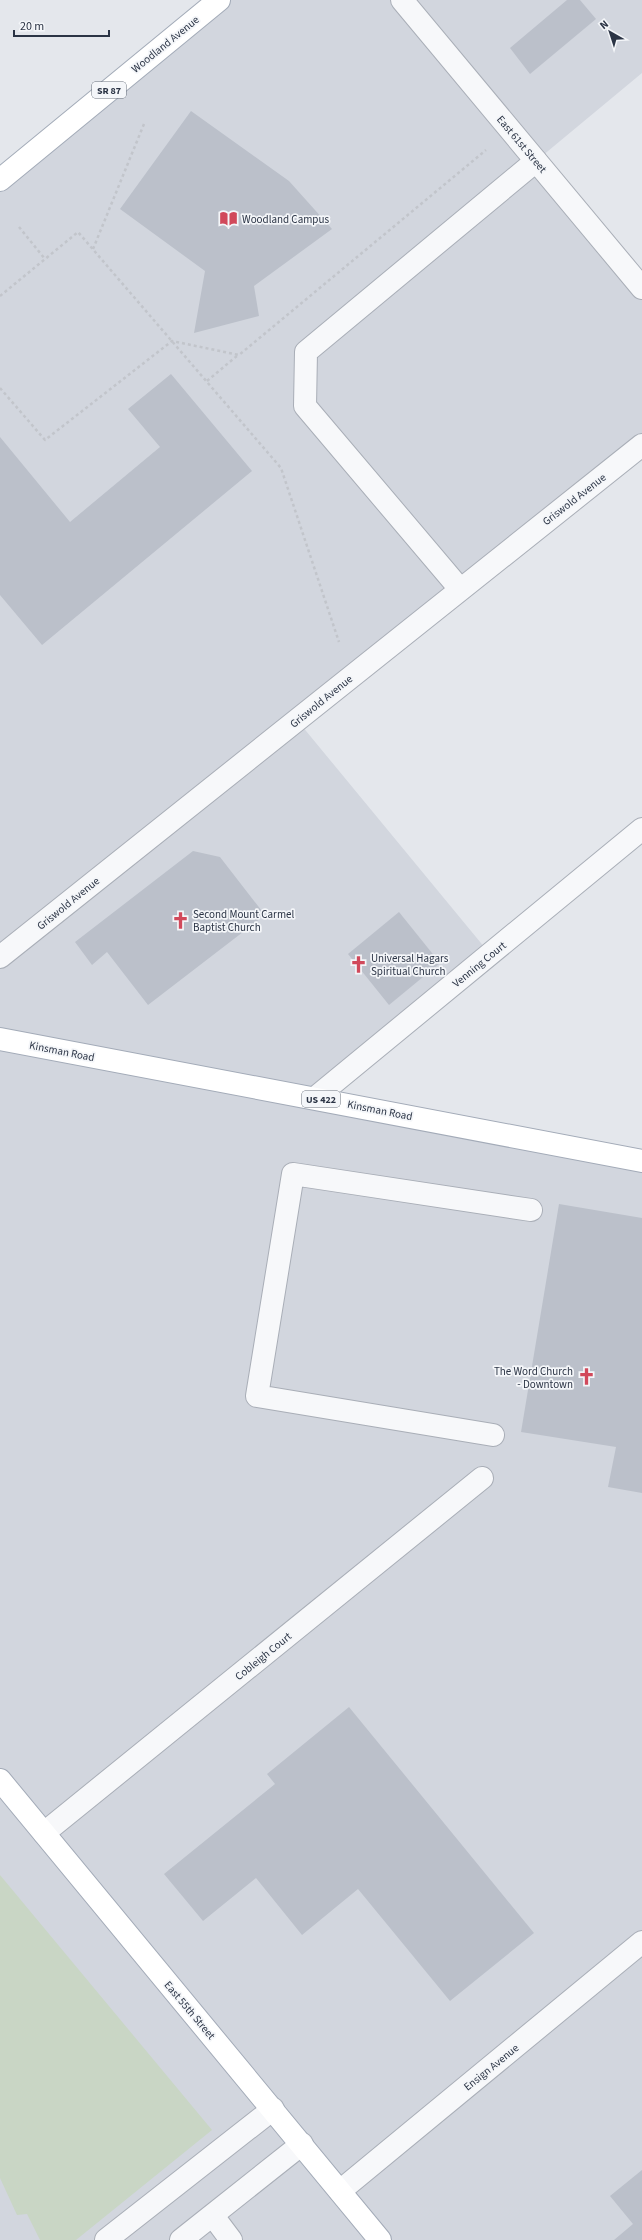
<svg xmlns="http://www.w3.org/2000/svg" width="642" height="2240" font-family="'Source Sans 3',sans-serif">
	<rect width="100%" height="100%" fill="#e4e7ec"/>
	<polygon fill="#d2d6de" points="219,0 642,0 642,73 536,161 642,288 642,445 297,720 490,954 316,1098 642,1161 642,2240 0,2240 0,180"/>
	<polygon fill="#c9d6c5" points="0,1875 212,2130 76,2240 40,2240 27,2214 17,2215 0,2178"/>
	<g fill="#bbc0ca">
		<polygon points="567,0 580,0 596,19 530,74 510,48"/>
		<polygon points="191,111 289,181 332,229 254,286 259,316 194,333 205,271 120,209"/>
		<polygon points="171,374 252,471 42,645 0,595 0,437 70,522 160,447 128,409"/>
		<polygon points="193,851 220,857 265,915 148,1005 107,952 92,965 75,942"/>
		<polygon points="399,912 440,963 389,1005 348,954"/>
		<polygon points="559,1204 642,1218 642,1493 608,1487 616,1447 521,1432"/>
		<polygon points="349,1707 534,1933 450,2001 358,1889 302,1935 256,1878 203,1921 164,1874 275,1784 267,1774"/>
		<polygon points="642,2170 642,2240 614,2240 633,2224 610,2196"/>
	</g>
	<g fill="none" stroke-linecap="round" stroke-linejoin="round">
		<defs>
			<g id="minor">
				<polyline points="402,0 642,288"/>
				<polyline points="460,589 305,406 306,352 536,161"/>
				<polyline points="0,957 642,445"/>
				<polyline points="315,1098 642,829"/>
				<polyline points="493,1435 257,1396 293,1174 531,1210"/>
				<polyline points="44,1833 482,1478"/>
				<polyline points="340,2191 642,1942"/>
				<polyline points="213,2216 231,2240"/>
				<polyline points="106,2240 273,2109"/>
				<polyline points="181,2240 302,2144"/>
			</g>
			<g id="major">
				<polyline points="0,180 219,0"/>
				<polyline points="0,1039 642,1161"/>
				<polyline points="0,1780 380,2240"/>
			</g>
		</defs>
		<use href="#minor" stroke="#a9aeb7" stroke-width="24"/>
		<use href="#major" stroke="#a3abb8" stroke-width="24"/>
		<g stroke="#c2c5cb" stroke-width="2.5" stroke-dasharray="3 3" stroke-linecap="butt">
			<polyline points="19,227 45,259"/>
			<polyline points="93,249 144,124"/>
			<polyline points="0,296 78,232 281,468 339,642"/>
			<polyline points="207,381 238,355"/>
			<polyline points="0,388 45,440 172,341 239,355 486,150"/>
		</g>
		<use href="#minor" stroke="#f7f8fa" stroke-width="22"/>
		<use href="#major" stroke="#fff" stroke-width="22"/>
	</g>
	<defs>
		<symbol id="library-bare" viewBox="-9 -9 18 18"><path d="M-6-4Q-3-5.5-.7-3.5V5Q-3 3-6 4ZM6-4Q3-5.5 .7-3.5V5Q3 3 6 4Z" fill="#d1495b" stroke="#f4f6f9" stroke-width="2.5" paint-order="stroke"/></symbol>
		<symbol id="church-bare" viewBox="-9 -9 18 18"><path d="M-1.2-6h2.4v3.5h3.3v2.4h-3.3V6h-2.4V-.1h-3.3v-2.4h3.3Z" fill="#d1495b" stroke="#f4f6f9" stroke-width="2.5" paint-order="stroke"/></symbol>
	</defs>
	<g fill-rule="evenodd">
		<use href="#library-bare" x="216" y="206" width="25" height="25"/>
		<use href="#church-bare" x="168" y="908" width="25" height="25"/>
		<use href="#church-bare" x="346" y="952" width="25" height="25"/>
		<use href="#church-bare" x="574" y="1364" width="25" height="25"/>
	</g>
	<g text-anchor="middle" stroke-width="3.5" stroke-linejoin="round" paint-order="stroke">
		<g fill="#f4f6f9" stroke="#676e7b" stroke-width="1">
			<rect x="92" y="82" width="34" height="16" rx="3"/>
			<rect x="302" y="1091" width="38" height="16" rx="3"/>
		</g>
		<g font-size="10" font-weight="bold" fill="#2b3445">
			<text x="109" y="94">SR 87</text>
			<text x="321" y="1103">US 422</text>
		</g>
		<g font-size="11" fill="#2b3445" stroke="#f4f6f9">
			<text transform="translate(165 44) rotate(-39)" y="4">Woodland Avenue</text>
			<text transform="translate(522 144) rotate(50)" y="4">East 61st Street</text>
			<text transform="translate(574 499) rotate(-38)" y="4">Griswold Avenue</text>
			<text transform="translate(321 701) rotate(-39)" y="4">Griswold Avenue</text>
			<text transform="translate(68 903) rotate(-39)" y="4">Griswold Avenue</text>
			<text transform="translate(479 964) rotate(-39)" y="4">Venning Court</text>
			<text transform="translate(62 1051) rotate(11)" y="4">Kinsman Road</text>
			<text transform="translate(380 1110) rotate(11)" y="4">Kinsman Road</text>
			<text transform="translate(263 1656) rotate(-39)" y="4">Cobleigh Court</text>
			<text transform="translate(190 2010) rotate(50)" y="4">East 55th Street</text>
			<text transform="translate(491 2067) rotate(-39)" y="4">Ensign Avenue</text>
		</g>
		<g font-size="11" fill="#2b3445" stroke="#f4f6f9" text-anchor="start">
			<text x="242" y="223">Woodland Campus</text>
			<text x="193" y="918">Second Mount Carmel<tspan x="193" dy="13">Baptist Church</tspan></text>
			<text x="371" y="962">Universal Hagars<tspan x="371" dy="13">Spiritual Church</tspan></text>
			<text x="573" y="1375" text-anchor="end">The Word Church<tspan x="573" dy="13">- Downtown</tspan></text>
		</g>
	</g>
	<g transform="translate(610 32) rotate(321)" stroke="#f4f6f9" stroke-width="3" paint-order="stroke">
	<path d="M0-3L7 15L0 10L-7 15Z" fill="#2b3445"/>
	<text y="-6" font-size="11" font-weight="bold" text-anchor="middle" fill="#2b3445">N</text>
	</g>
	<path d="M14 30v6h95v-6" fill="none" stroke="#2b3445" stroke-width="2"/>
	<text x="20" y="30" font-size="12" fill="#2b3445" stroke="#f4f6f9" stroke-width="3" paint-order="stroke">20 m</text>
</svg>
